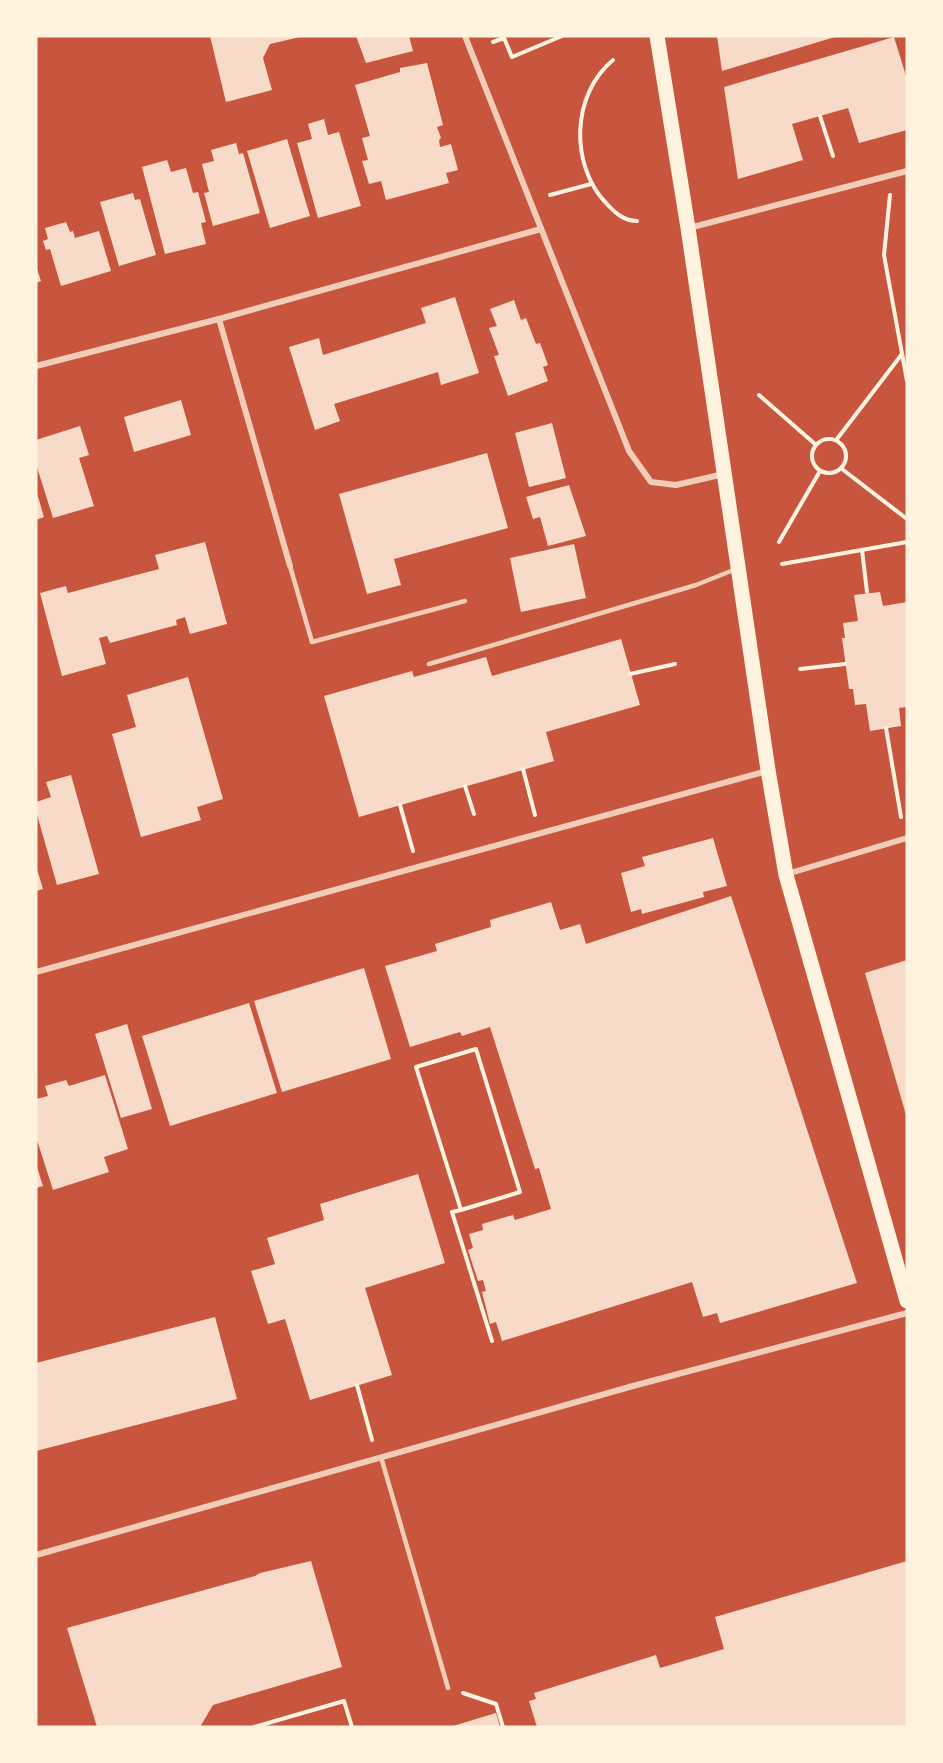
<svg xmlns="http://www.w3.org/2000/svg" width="943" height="1763" font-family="'Fira Sans',sans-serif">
	<rect width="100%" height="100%" fill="#c8553d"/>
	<g fill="#f7dbc8">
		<polygon points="210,36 300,36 300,37 270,44 263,58 272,90 226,102"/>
		<polygon points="356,36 409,36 413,51 366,63"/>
		<polygon points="717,36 835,36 835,37 722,71"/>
		<polygon points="894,37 907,79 907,130 859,143 848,108 792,124 803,160 738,179 724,87"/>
		<polygon points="427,63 443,125 437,127 441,138 439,140 440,147 451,144 458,170 446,173 449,183 386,200 381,181 369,184 362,161 368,160 362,138 370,136 355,85 400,72 400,68"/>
		<polygon points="324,119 328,135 339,132 361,206 318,218 297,143 312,139 308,124"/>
		<polygon points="287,139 310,216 270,228 247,151"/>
		<polygon points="236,143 239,154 243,153 260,213 213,226 204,193 209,192 202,164 214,161 211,150"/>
		<polygon points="167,160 171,172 186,168 193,193 198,192 206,222 201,223 206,244 165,254 142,167"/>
		<polygon points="133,193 135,200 140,199 156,255 119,266 100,202"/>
		<polygon points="66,222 70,232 73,231 75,238 99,231 111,271 61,286 50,249 46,250 43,241 48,239 45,228"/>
		<polygon points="36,266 41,281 36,283"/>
		<polygon points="455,297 479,373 441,385 438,372 334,404 340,421 315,430 289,347 319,338 323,355 426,323 421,308"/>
		<polygon points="514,300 521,320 526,318 536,344 540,343 548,365 543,367 548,381 508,396 494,356 499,355 489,328 497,326 490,309"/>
		<polygon points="181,400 191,435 134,452 124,417"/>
		<polygon points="552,423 566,478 529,487 515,433"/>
		<polygon points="80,426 89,455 79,458 94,506 53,518 36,464 36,440"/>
		<polygon points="487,453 508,528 394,559 401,585 367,594 339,494"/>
		<polygon points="569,485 586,536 548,546 540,517 533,519 526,497"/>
		<polygon points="36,490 44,517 36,520"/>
		<polygon points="205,542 227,624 190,634 185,617 176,620 177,625 110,643 107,636 99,638 106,664 62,676 40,593 66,586 68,593 159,569 155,555"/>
		<polygon points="574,544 586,598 521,612 510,558"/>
		<polygon points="880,592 883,606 907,602 907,707 899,708 901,726 870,731 866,704 855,705 853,689 849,689 842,638 845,638 843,623 858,621 854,595"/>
		<polygon points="621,639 640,705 546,732 554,761 359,817 324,696 412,671 414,677 486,657 492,676"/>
		<polygon points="188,677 223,799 197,807 201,820 141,837 112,734 136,727 127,695"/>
		<polygon points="71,775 99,874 57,885 36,811 36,802 51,797 46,782"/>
		<polygon points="713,838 727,886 703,892 704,897 642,914 641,909 631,912 621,873 645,866 642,857"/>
		<polygon points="36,866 43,889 36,891"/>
		<polygon points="731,896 857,1283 720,1323 717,1313 703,1317 692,1282 502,1341 496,1322 490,1324 482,1292 486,1291 483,1280 478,1281 468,1250 473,1248 469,1234 483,1230 482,1224 513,1215 515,1220 551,1209 539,1168 535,1169 490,1027 462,1036 460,1032 410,1047 385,966 437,951 435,944 491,927 490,920 551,902 560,930 580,924 586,944"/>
		<polygon points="907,960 907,1115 906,1115 865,973"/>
		<polygon points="364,968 391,1059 282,1092 254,1001"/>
		<polygon points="249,1003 277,1093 170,1126 142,1036"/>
		<polygon points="127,1024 152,1109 121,1118 95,1034"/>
		<polygon points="105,1075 128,1149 104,1157 109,1172 53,1190 36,1137 36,1099 48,1096 45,1086 66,1080 69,1086"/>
		<polygon points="36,1164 43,1186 36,1188"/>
		<polygon points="418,1174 445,1263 365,1288 392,1375 310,1400 285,1319 268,1324 251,1271 275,1264 267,1238 324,1220 320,1204"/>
		<polygon points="215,1317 237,1399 36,1451 36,1363"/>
		<polygon points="311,1561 342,1667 213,1705 200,1727 97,1727 67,1628 255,1576 260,1573"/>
		<polygon points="907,1561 907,1727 537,1727 529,1701 536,1699 534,1693 656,1655 660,1668 724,1649 715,1617"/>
		<polygon points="496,1713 500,1727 453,1727 453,1726"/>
	</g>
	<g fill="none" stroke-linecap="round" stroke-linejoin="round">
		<g stroke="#fff3e0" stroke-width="4">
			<polyline points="493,42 504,38 512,57 562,36"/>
			<path d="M613 60C571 95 570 165 606 203 615 213 624 221 637 221"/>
			<polyline points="820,116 833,156"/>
			<polyline points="550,195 591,184"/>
			<polyline points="890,195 884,255 907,381"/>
			<polyline points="759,395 815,444"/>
			<circle cx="829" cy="456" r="17"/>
			<polyline points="837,439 902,354"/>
			<polyline points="842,469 907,519"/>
			<polyline points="779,542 820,471"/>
			<polyline points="862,550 867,592"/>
			<polyline points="782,564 907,542"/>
			<polyline points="800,669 845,664"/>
			<polyline points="630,674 675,664"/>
			<polyline points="886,728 901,817"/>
			<polyline points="523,769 535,815"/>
			<polyline points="465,786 474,814"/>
			<polyline points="400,805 413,851"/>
			<polyline points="461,1210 520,1192 476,1049 416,1067 461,1210 452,1212 492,1341"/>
			<polyline points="357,1385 372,1440"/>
			<polyline points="463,1693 496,1704 503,1727"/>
			<polyline points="254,1727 344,1701 352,1727"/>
		</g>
		<g stroke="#f1ccb7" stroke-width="4.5">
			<polyline points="290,566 312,642 465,601"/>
			<polyline points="429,664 696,585 736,569"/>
			<polyline points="381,1457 448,1688"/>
		</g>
		<g stroke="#f1ccb7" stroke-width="6">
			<polyline points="465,36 629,451 651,482 676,485 724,474"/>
			<polyline points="689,228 907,171"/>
			<polyline points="219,319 290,566"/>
			<polyline points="36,366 219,319 541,229"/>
			<polyline points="787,874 907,838"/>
			<polyline points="36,972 767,771"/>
			<polyline points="36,1555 633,1386 907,1313"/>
		</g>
		<polyline stroke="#fff3e0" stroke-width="15" points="657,36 688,228 768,770 786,875 907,1301"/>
	</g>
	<rect width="943" height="1763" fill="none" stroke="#fff3e0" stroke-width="75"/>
</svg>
